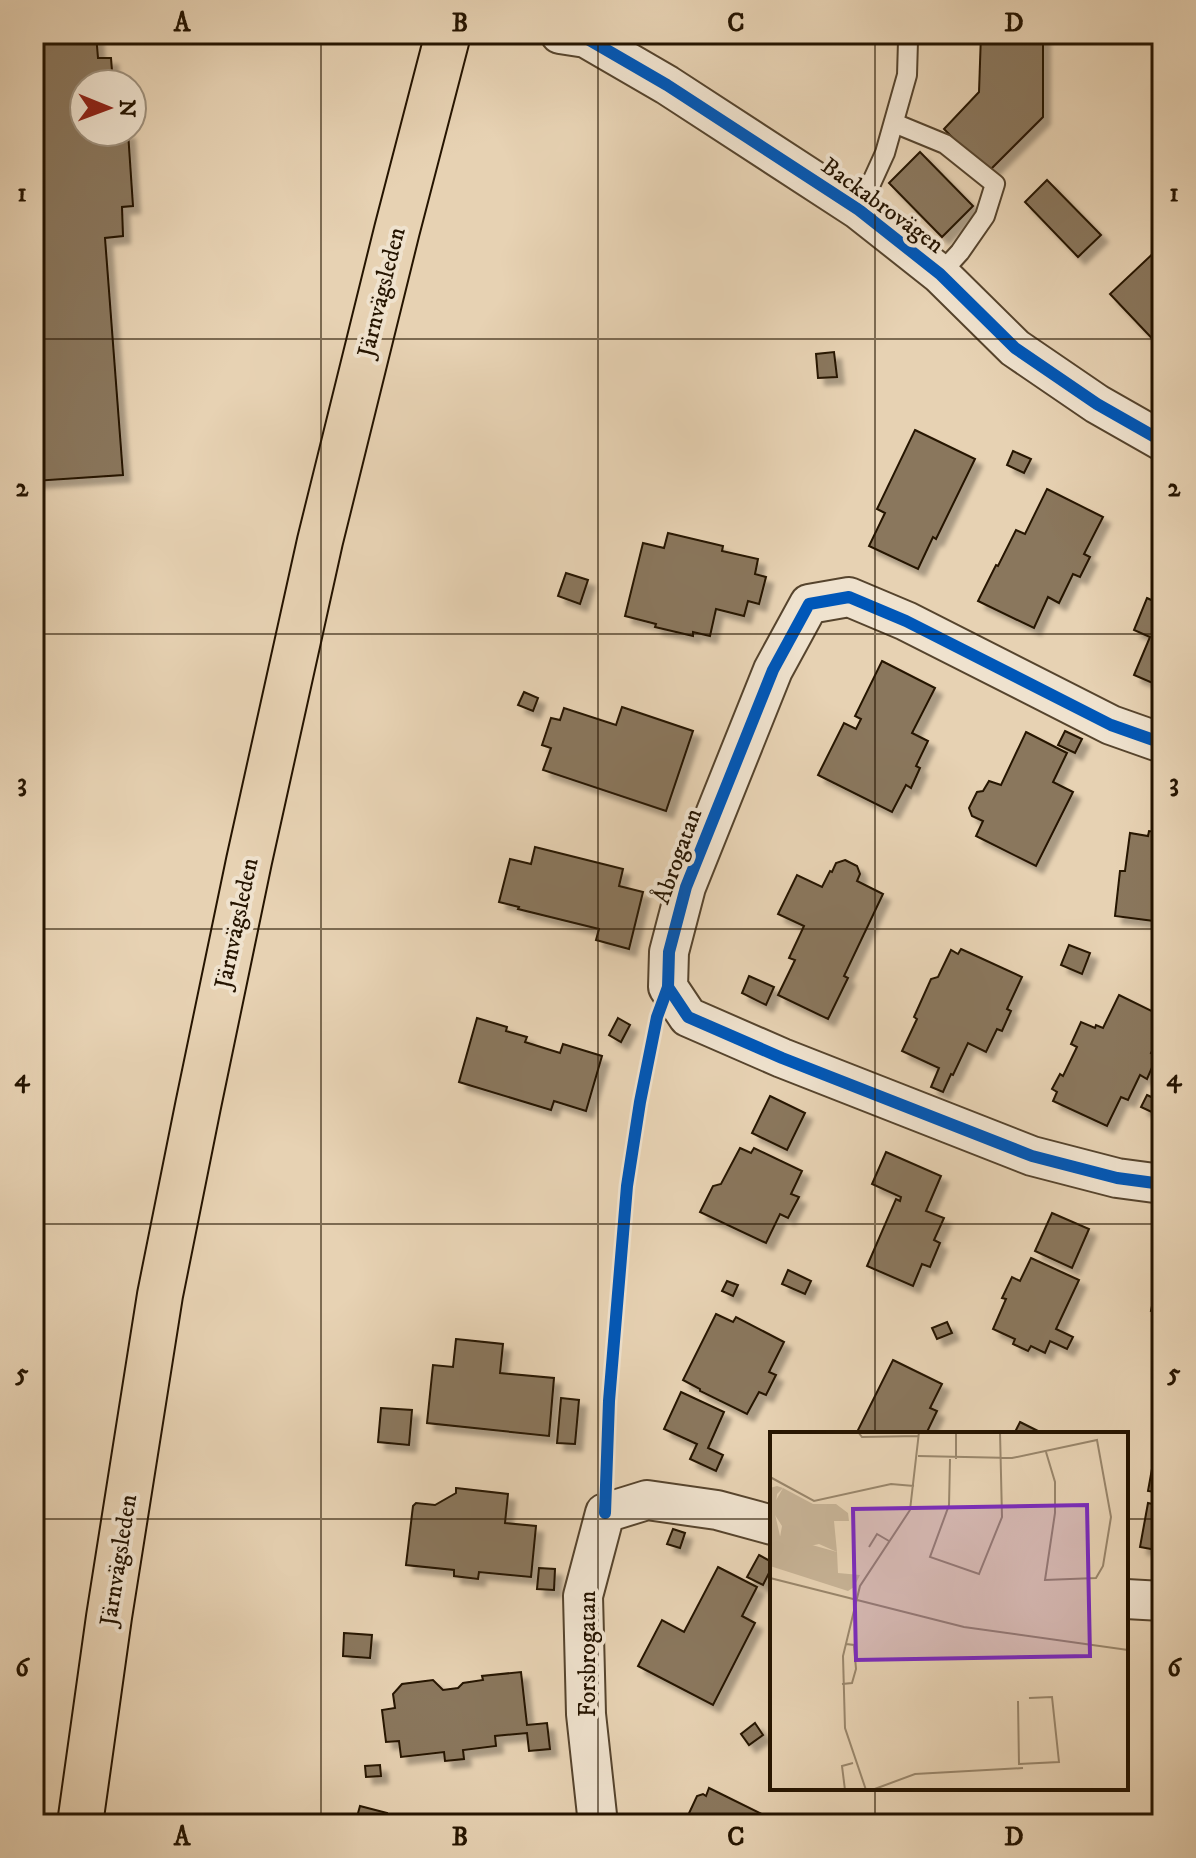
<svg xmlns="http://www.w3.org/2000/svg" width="1196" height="1858" font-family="'IM FELL DW Pica',serif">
	<defs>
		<filter id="shadow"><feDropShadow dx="7" dy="7" stdDeviation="2" flood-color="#0004"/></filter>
	</defs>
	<rect width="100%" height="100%" fill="#e7d2b3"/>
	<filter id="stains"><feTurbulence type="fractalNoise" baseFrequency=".0025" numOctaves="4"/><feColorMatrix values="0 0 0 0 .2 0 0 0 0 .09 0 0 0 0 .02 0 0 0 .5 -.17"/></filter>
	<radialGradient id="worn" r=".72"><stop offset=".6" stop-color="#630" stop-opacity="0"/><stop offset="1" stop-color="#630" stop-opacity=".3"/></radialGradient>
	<g fill="#8a775d" stroke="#251400" stroke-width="2" filter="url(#shadow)">
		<polygon points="34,34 96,34 98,58 111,58 113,84 84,84 84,132 128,132 133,206 122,207 123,236 105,238 123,475 34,481"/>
		<polygon points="981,34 1043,34 1043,117 987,173 944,129 979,92"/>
		<polygon points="920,152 973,206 942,237 889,183"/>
		<polygon points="1047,180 1101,235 1078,257 1025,202"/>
		<polygon points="1162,245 1162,349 1110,294"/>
		<polygon points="834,352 837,377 818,378 816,354"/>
		<polygon points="915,430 975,459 936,539 933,537 918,569 869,546 885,513 877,509"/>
		<polygon points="1013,451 1031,459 1024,473 1007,465"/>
		<polygon points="1047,489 1103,517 1084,554 1090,557 1080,577 1073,574 1059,603 1048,597 1034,628 978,601 996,565 998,566 1016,530 1025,534"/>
		<polygon points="668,533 723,546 722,551 758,559 755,574 766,577 759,604 748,601 744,616 716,609 710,636 693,632 693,636 655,627 656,624 625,616 643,543 664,548"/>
		<polygon points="566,573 588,580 580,604 558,596"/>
		<polygon points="1147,598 1162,605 1162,687 1134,675 1150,637 1134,630"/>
		<polygon points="882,661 935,688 912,733 928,741 916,766 920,768 911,788 906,785 892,812 818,775 844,723 856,729 861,719 855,716"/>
		<polygon points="524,692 538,698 533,711 518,705"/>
		<polygon points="622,707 693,731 666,811 543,770 551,748 542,745 551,718 560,720 564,708 616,725"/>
		<polygon points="1065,731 1082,739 1075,753 1058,745"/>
		<polygon points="1026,732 1067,753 1053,782 1073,792 1036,866 976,836 983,821 972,816 969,808 977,792 983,791 989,781 1001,785"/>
		<polygon points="1159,798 1162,798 1162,922 1115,916 1120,871 1125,871 1130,833 1148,836 1149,831 1156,832"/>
		<polygon points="535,847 623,869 619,886 643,892 629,949 596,940 599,929 518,909 519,907 499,902 510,859 531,864"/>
		<polygon points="845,860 857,866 860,874 857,881 883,894 844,976 848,978 828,1019 778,995 795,960 789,958 804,926 778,914 797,875 822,887 830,871 832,872 836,863"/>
		<polygon points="1069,945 1090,953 1082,974 1061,965"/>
		<polygon points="961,949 1022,977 1007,1009 1011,1011 1002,1031 997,1029 986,1052 968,1043 953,1075 951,1074 943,1092 931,1087 939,1068 902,1051 917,1019 914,1017 931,979 938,977 951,950 958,954"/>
		<polygon points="749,976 774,987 766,1005 742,993"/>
		<polygon points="1119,995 1162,1016 1162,1031 1151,1053 1157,1056 1147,1079 1140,1075 1128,1100 1121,1097 1107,1126 1053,1101 1057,1092 1052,1089 1060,1074 1063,1076 1077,1047 1071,1044 1081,1022 1095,1028 1096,1025 1103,1028"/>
		<polygon points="477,1018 507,1027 506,1031 527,1037 525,1042 560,1053 563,1044 602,1056 586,1111 554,1101 551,1110 459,1082"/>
		<polygon points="618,1018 630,1025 621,1042 609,1035"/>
		<polygon points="1147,1095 1162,1102 1162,1108 1158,1115 1141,1107"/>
		<polygon points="770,1096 805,1113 787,1150 752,1133"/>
		<polygon points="740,1148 751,1153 754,1148 802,1171 791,1194 799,1197 788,1218 780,1214 766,1243 700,1212 713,1186 721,1184"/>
		<polygon points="886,1152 941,1176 926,1211 944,1218 934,1240 940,1243 930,1267 922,1264 913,1286 867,1266 896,1199 900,1201 901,1197 872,1184"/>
		<polygon points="1052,1213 1089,1229 1072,1268 1035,1251"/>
		<polygon points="1031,1258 1079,1280 1056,1329 1073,1337 1067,1349 1050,1341 1045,1353 1031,1346 1028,1351 1013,1344 1015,1339 993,1329 1006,1299 1002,1298 1012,1277 1020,1281"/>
		<polygon points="788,1270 811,1281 805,1294 782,1284"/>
		<polygon points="727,1281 738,1285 733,1296 722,1291"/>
		<polygon points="1155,1291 1162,1292 1162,1347 1153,1345 1159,1312 1151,1311"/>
		<polygon points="716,1314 733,1322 736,1317 784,1342 769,1372 776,1375 766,1395 759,1392 747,1414 700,1391 700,1389 683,1380"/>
		<polygon points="947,1322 952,1333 937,1339 932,1328"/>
		<polygon points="456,1339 503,1344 500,1373 554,1378 549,1436 427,1423 433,1365 453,1367"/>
		<polygon points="893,1360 942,1384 930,1408 937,1411 926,1434 861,1434 857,1432"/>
		<polygon points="681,1392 724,1412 708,1448 723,1455 716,1471 690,1459 697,1444 664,1429"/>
		<polygon points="561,1398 579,1400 575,1444 557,1443"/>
		<polygon points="381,1408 412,1410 409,1445 378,1442"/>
		<polygon points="1020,1422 1044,1434 1014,1434"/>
		<polygon points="1162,1445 1162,1493 1148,1491 1155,1452 1161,1448"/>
		<polygon points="456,1488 508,1494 505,1523 536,1526 531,1577 479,1572 478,1579 454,1576 454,1570 406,1565 413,1506 416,1503 435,1505 456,1493"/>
		<polygon points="1148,1503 1162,1506 1162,1551 1140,1547"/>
		<polygon points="673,1529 685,1533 680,1548 667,1544"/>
		<polygon points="759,1555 772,1562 772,1567 763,1585 747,1577"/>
		<polygon points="718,1567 757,1587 742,1616 755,1623 713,1705 638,1666 662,1620 684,1632"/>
		<polygon points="539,1568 555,1569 554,1590 537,1589"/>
		<polygon points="344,1633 372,1635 370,1658 343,1656"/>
		<polygon points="521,1672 527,1725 547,1723 550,1749 529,1751 527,1733 495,1736 496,1746 463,1750 464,1759 445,1761 444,1752 401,1757 399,1741 386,1742 382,1710 395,1708 393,1694 402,1684 433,1680 443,1690 458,1688 463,1683 483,1680 482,1676"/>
		<polygon points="755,1723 763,1735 749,1745 741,1734"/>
		<polygon points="380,1765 381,1776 366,1777 365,1766"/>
		<polygon points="709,1788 772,1819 770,1824 684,1824 697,1796 703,1794 706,1796"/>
		<polygon points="360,1806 387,1813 385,1824 355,1824"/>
	</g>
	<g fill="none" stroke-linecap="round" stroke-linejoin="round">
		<defs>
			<g id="service">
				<polyline points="894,123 945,144 995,184 985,216 960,252 940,274"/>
				<polyline points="859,210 885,153 907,75 908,41"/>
			</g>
			<g id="minor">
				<polyline points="560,34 586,38 667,85 859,210 940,274 1015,348 1097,404 1162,441"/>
				<polyline points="1162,743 1111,725 906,621 849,597 809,604 773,670 686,887 669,952 668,987 688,1017 782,1058 1032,1156 1117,1178 1162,1184"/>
				<polyline points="1126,1599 1162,1601"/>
				<polyline points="598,1824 586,1714 583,1596 605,1513 647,1500 717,1510 772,1525"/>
			</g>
			<polyline id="primary" points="80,1824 109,1617 160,1295 198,1106 249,861 320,541 397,230 448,34"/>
		</defs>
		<use href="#service" stroke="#56442d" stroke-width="22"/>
		<use href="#minor" stroke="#56442d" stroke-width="42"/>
		<use href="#primary" stroke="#251400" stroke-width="48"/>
		<use href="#service" stroke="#efe2ce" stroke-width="18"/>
		<use href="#minor" stroke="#efe2ce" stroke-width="38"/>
		<use href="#primary" stroke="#e7d2b3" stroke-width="44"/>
		<defs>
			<g id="cycleway">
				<polyline points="560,34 586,38 667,85 859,210 940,274 1015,348 1097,404 1162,441"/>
				<polyline points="1162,743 1111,725 906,621 849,597 809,604 773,670 686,887 669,952 668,987 688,1017 782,1058 1032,1156 1117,1178 1162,1184"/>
				<polyline points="605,1513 609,1401 627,1186 640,1102 657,1017 668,987"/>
			</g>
		</defs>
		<use href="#cycleway" stroke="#efe2ce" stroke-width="17"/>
		<use href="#cycleway" stroke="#0057b8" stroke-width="12"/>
	</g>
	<path fill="none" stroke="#251400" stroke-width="2" stroke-opacity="0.55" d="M321 34V1824M598 34V1824M875 34V1434M34 339H1162M34 634H1162M34 929H1162M34 1224H1162M34 1519H772M1126 1519H1162M875 1788V1824"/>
	<g text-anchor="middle" stroke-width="8" stroke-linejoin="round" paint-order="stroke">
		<g font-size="24" fill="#251400" stroke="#efe2ce">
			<text transform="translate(883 205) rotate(36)" y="8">Backabrovägen</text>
			<text transform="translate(381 292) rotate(-76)" y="8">Järnvägsleden</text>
			<text transform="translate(677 856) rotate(-70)" y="8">Åbrogatan</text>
			<text transform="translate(236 923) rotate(-78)" y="8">Järnvägsleden</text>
			<text transform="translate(118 1560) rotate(-81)" y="8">Järnvägsleden</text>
			<text transform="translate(587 1654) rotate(-90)" y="8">Forsbrogatan</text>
		</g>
	</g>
	<g transform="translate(770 1432)">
		<rect width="358" height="358" fill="#e7d2b3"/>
		<path d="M7 54 13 56 7 62 5 82 10 104 67 120 68 141 90 143 84 155 78 159 0 134V56Z" fill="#c6b295"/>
		<path d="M13 56 43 72H66L78 81 79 89H64L67 120 49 112 26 117 9 111 12 94 1 77Z" fill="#c6b295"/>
		<path fill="none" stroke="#99866b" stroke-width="2" d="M88 0 92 5 149 4M148 24 242 26 327 8 341 85 333 134 326 146 275 148 285 81V50L276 20M180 27 179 73 160 125 209 142 232 85 230 0M186 27V0M0 45 44 69 121 52 144 54M99 115 107 102 119 109M0 146 194 195 358 218M72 252 82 251 86 237 84 213 76 212M248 269 249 333M249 332 289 330 282 265 259 266M75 358 72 334 83 331M96 358 75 296 73 224 90 154 140 78 149 0M102 358 145 342 253 336"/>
		<path fill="#7b2cbf" fill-opacity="0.15" stroke="#7b2cbf" stroke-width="4" d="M317 73 320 224 86 228 83 77Z"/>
		<rect width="358" height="358" fill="none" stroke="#251400" stroke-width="4"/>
	</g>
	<rect width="1196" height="1858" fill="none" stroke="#e7d2b3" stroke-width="88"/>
	<g transform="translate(108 108) rotate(91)"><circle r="38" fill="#efe2ce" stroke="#9e907c" stroke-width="2"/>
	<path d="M0-6L14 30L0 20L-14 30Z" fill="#8f2418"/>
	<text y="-12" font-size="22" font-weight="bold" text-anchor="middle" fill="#251400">N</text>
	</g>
	<rect x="44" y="44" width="1108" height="1770" fill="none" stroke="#251400" stroke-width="3"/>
	<g font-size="26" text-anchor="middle" font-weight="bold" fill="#251400">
		<text x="182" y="31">A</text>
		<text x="460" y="31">B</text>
		<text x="736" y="31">C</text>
		<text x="1014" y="31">D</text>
		<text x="22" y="201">1</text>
		<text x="1174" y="201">1</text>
		<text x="22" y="496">2</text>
		<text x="1174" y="496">2</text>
		<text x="22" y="791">3</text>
		<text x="1174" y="791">3</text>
		<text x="22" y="1086">4</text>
		<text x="1174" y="1086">4</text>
		<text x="22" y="1381">5</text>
		<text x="1174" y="1381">5</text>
		<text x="22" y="1676">6</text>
		<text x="1174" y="1676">6</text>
		<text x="182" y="1845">A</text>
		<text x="460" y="1845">B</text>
		<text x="736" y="1845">C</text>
		<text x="1014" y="1845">D</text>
	</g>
	<rect width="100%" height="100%" filter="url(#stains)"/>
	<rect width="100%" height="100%" fill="url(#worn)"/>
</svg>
